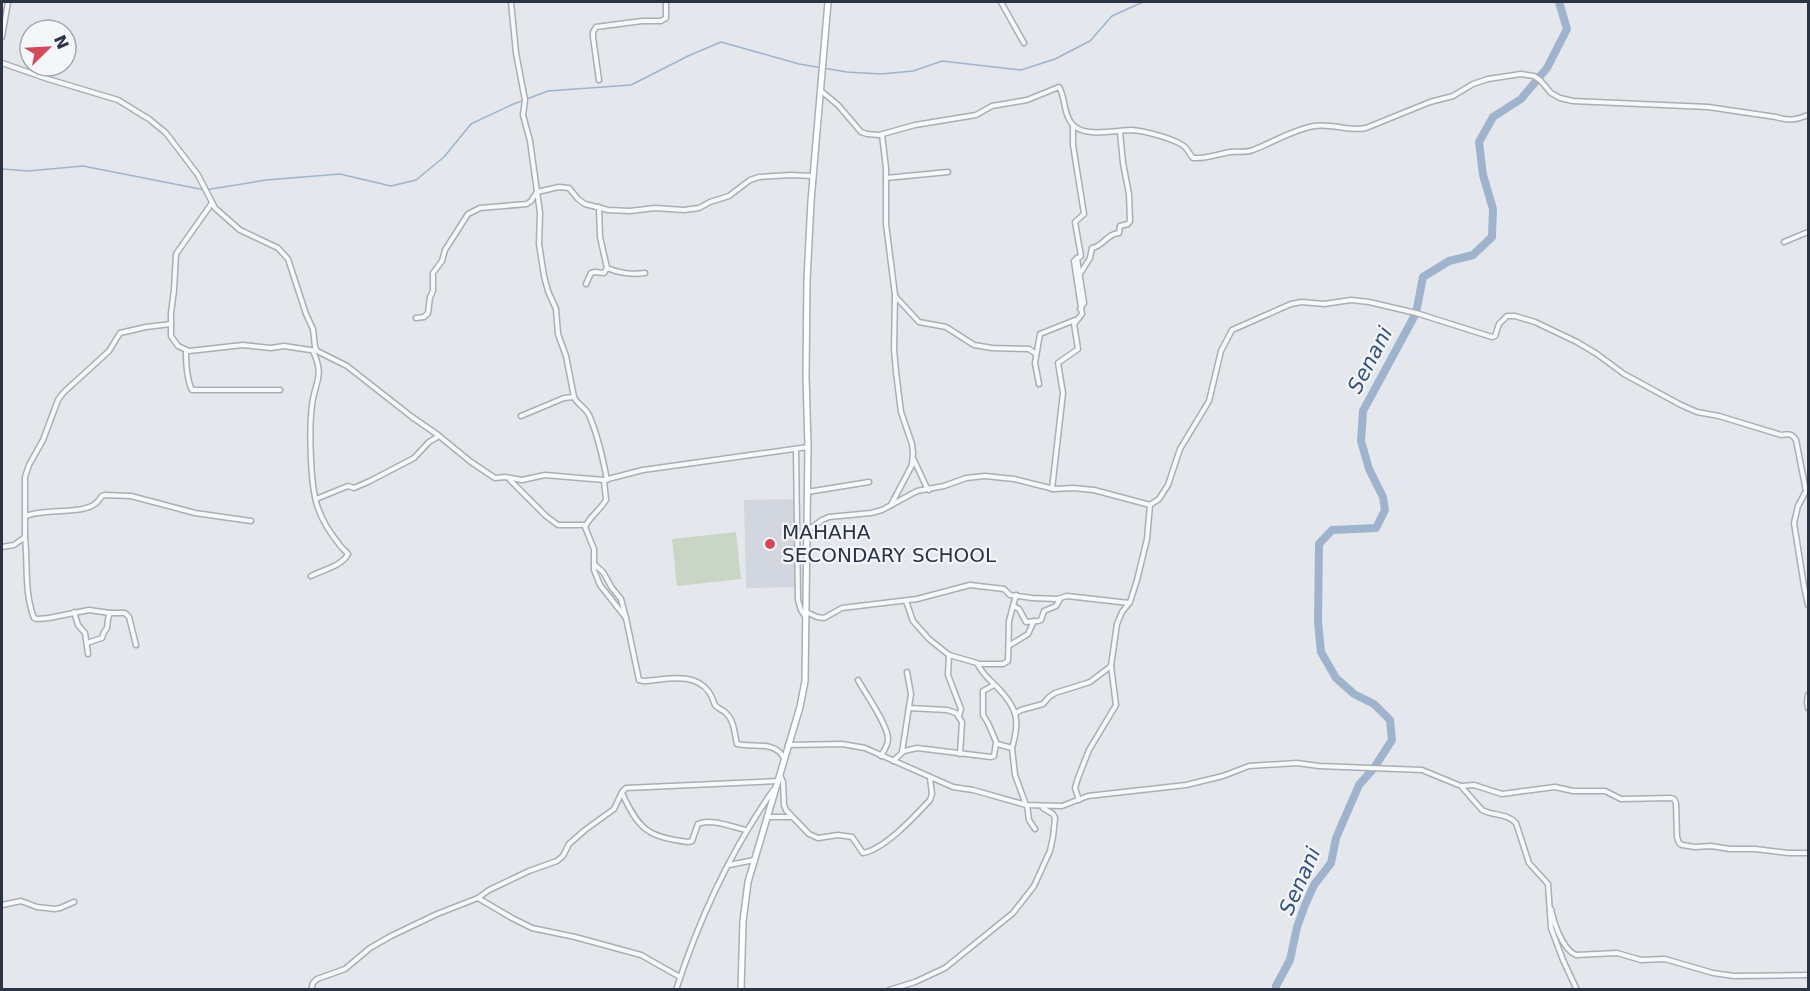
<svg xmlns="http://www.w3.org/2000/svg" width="1810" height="991" font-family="'DejaVu Sans',sans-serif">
	<rect width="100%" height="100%" fill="#e4e7ec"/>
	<polygon fill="#d2d6de" points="794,499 796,587 746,588 744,500"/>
	<polygon fill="#c9d6c5" points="736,532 741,579 677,586 672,539"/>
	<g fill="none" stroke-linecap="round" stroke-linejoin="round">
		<polyline stroke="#9fb4cc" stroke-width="1.5" points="2,169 28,171 83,166 205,190 266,180 340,174 391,186 416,180 444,157 471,124 511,105 548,91 631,85 688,56 721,42 799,64 847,72 881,74 913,71 942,61 1021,70 1055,59 1090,41 1112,16 1143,2"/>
		<polyline stroke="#9fb4cc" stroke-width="8" points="1276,990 1276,986 1290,960 1297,927 1305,905 1314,885 1331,863 1336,838 1359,785 1374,768 1392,740 1390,720 1374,704 1354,694 1336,678 1321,652 1318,622 1319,544 1332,530 1376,528 1385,510 1383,497 1369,469 1361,441 1363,411 1416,313 1423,277 1449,261 1473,255 1492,237 1493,209 1483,175 1479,142 1493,117 1521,99 1547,68 1567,29 1559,2"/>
		<defs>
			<g id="street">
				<path d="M511 2 516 53 525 100 523 115 530 141 540 213 539 244 544 276 548 291 556 309 558 334 566 356 574 397C577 404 586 408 589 415 598 435 603 459 607 480"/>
				<polyline points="1001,2 1024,43"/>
				<polyline points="2,37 8,2"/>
				<polyline points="2,63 48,79 118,100 149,119 166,133 198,175 215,208 240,230 278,248 288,259 306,314 313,329 315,347 317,351 347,366 412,417 438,435 471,462 495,478 505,477 522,480 545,475 604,480 643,470 808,447"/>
				<polyline points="599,80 593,37 593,32 596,27 642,21 661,21 666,18 666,2"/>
				<path d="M821 91 838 105 861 132 867 134 879 135 915 125 976 115 992 106 1027 100 1059 87C1066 98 1063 115 1073 125 1085 138 1117 130 1132 130 1145 131 1176 139 1185 147 1189 151 1190 155 1193 158 1206 159 1218 154 1230 152 1238 151 1246 153 1253 150 1274 142 1292 130 1314 126 1332 123 1350 132 1366 128L1430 102 1453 96 1473 84 1488 79 1521 74 1534 76 1540 80 1551 93 1560 98 1573 101 1708 107 1776 117C1788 121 1796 120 1808 115"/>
				<polyline points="882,135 886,168 886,224 895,295 894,349 896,372 901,412 912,444 913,453 912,465 891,505"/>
				<polyline points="886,178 948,172"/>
				<polyline points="212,203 176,254 174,290 171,313 171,336 178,346 189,351 243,345 271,348 284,346 317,351"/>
				<polyline points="1784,242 1808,232"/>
				<polyline points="1077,258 1084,303 1080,309"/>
				<path d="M607 268C618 273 633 275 645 273"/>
				<path d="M1080 274 1090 258 1092 248C1104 246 1106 234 1119 233L1120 226 1128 224 1130 221 1129 194 1123 163 1120 132"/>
				<polyline points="586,284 591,273 595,272 604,273 607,268 600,237 599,207"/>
				<polyline points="895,296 919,322 946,327 974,345 992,348 1029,349 1036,354"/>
				<polyline points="416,318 424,317 428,313 430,297 433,291 433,273 442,261 445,250 468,214 480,208 527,204 531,201 537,192 559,187 569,188 578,199 585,204 608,210 630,211 655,208 684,210 699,208 710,202 729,196 750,180 759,177 790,175 813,176"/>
				<path d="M186 351C186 363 187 380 192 390H280"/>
				<polyline points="1039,384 1035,363 1040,334 1075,320"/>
				<polyline points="521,416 564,398 574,397"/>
				<polyline points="796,449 798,600 801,610 806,618"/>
				<polyline points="914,460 926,486 929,490"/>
				<polyline points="510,480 546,516 558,525 586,525"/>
				<path d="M604 480 606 500C600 510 590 516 585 527L594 549V570L600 585 626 618 639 680 643 681C666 680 694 671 709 692 712 696 713 701 715 705 718 709 723 710 726 713 735 722 734 733 737 744 754 748 774 740 784 758"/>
				<polyline points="1052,489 1063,393 1058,363 1078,349 1074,324 1082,314 1074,261 1081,256 1075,222 1084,214 1073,145 1073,126"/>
				<polyline points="807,492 869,482"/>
				<polyline points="316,499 348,486 354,488 370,481 414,458 429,442 439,436"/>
				<path d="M26 516C44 508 83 515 96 503 99 501 100 498 102 496L105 495 131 496 195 513 251 521"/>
				<polyline points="808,530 822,520 829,517 871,513 882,510 917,491 944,486 966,478 985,476 1014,479 1054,489 1073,488 1094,490 1150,505"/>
				<path d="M25 537C28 565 24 592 34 618L37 619 49 618 89 610 110 613H125L129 617 136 645"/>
				<polyline points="2,547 14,545 25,537 25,477 29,465 43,440 58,400 63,393 109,351 120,333 146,327 171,324"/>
				<polyline points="594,564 603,572 612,588 621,599 626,618"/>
				<path d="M311 576C322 570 342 566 348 554 345 550 341 548 339 544 331 534 322 520 318 508 310 487 309 428 312 405 315 381 325 377 313 351"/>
				<path d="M906 601 913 621 929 639 949 655 977 663C982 674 990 680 998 688 1018 709 1020 721 1012 748"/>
				<polyline points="1013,606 1019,609 1026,622 1038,621 1041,620 1044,611 1056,606 1060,599"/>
				<polyline points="74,612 78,625 85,633 88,654"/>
				<polyline points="806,612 817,617 824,618 842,608 917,599 970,585 1004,589 1010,595 1032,598 1057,599 1067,596 1129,603"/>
				<polyline points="87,643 102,638 104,632 107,628 108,619 110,613"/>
				<polyline points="1010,645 1028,634 1034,621"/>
				<polyline points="949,655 948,675 961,709 959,716"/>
				<polyline points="978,664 1003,664 1008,661 1009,621 1016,595"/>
				<path d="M858 680C865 693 888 725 888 739 888 745 884 751 881 756"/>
				<polyline points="994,685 983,691 983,715 988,723 997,744 1012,748 1015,775 1026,805"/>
				<polyline points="1808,695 1807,702 1808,708"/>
				<polyline points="909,708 947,710 956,713 962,722 960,754"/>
				<polyline points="1016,713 1021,710 1043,704 1049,697 1055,693 1090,682 1111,666"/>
				<path d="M788 745 842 744 865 748 953 787 973 790 1026 805 1062 806 1088 796 1186 785 1223 776 1249 766 1297 763 1319 766 1422 770 1461 786 1482 810C1493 816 1507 813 1516 823L1529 863 1548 884 1551 928 1563 960 1577 990"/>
				<polyline points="902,752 911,694 907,672"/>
				<polyline points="893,761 904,751 917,748 991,757 994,756 996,743"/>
				<path d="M780 775 783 782 784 805 786 810 809 834 818 838 838 835 852 837 863 853C885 849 915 816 930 800L932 794 930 778"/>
				<polyline points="1462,786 1474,785 1502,794 1555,787 1573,791 1605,791 1621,799 1671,798 1674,799 1676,803 1677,837 1679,843 1682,845 1695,847 1711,846 1730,849 1755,849 1788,853 1808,853"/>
				<path d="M622 793C639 830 648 837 688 842L692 841 698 824C711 818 732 827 746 830"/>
				<path d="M1079 800 1075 788 1078 778 1089 750 1116 705 1111 666 1117 624 1122 612 1130 602 1137 580 1147 539 1150 505 1159 499 1168 485 1180 449 1209 401 1221 351 1232 330 1291 304 1302 302 1324 304 1351 300 1369 302 1416 313 1492 337 1495 336 1499 324 1507 316H1515L1535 322 1577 342 1597 354 1624 374 1681 405 1697 412 1719 416 1781 435C1788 434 1792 433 1796 440L1806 491 1798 506 1794 523 1804 586 1808 605"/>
				<polyline points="1027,805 1029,820 1035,829"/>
				<polyline points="767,817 792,817"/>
				<polyline points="729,865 754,860"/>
				<polyline points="478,898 489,890 529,871 557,861 563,856 569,844 585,830 614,809 622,792 626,788 778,781"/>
				<polyline points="2,905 21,901 37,907 55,909 60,908 74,902"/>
				<path d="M1551 909C1554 923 1562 949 1576 955L1617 953 1641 960 1665 959 1713 973 1734 976 1808 975"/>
				<polyline points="311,990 313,983 317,979 345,969 370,948 391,936 437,914 478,898 512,918 532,928 575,937 641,955 680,977"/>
				<path d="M676 990C699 919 731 850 774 789"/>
				<polyline points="889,990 915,982 945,968 1013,913 1034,886 1050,851 1053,837 1055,818 1053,814 1043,808"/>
			</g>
			<polyline id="secondary" points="741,990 743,921 748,882 800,707 805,681 808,447 806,376 807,280 811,201 828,2"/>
		</defs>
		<use href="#street" stroke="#a9aeb7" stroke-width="7"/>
		<use href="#secondary" stroke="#a9aeb7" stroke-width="8"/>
		<use href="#street" stroke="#f7f8fa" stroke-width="4"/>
		<use href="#secondary" stroke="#fff" stroke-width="5"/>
	</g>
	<circle fill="#d1495b" stroke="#f4f6f9" stroke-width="2" cx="770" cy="544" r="6"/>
	<g text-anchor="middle" stroke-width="4.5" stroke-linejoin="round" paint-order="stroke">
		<g font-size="20" fill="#2b3445" stroke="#f4f6f9" text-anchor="start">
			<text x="782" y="539">MAHAHA<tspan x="782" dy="23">SECONDARY SCHOOL</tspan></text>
		</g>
		<g font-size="21" font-style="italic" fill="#34527a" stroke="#f4f6f9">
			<text transform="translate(1370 360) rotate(-62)" y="7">Senani</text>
			<text transform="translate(1300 881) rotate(-66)" y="7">Senani</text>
		</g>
	</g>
	<rect width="1810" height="991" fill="none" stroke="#2b3445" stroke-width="6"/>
	<g transform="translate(48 48) rotate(66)"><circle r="28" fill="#f4f6f9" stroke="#a4a8b1" stroke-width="1.5"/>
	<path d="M0-4.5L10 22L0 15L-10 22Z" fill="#d1495b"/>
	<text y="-9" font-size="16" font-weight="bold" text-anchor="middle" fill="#2b3445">N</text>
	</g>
</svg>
